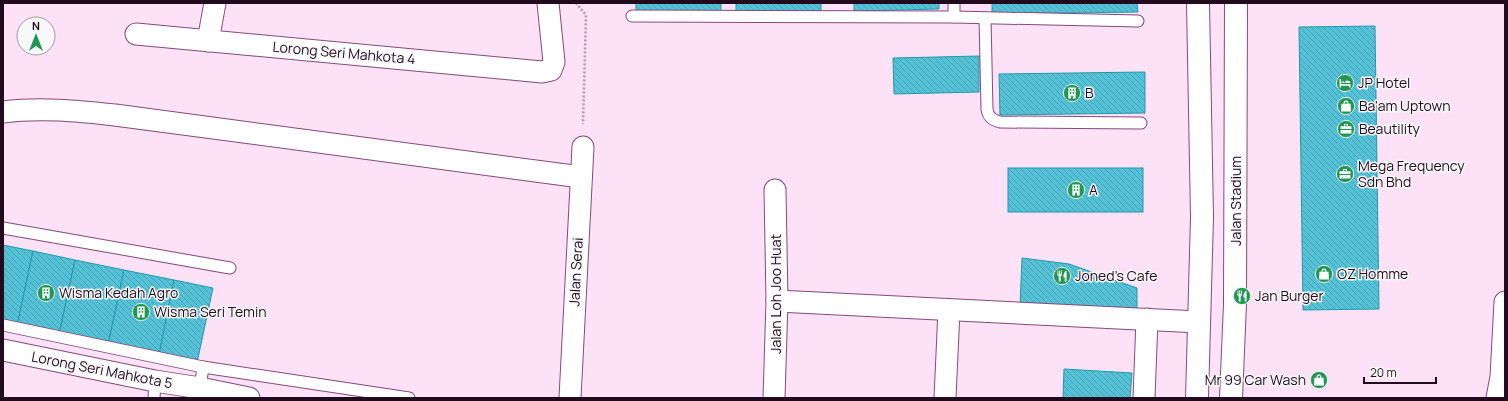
<svg xmlns="http://www.w3.org/2000/svg" width="1508" height="401" font-family="Manrope,sans-serif">
	<defs>
		<pattern id="building-back-hatch" width="6" height="6" patternUnits="userSpaceOnUse"><rect width="6" height="6" fill="#54c1d6"/><path d="M-1 5l2 2M0 0l6 6M5-1l2 2" fill="none" stroke="#49a4b7"/></pattern>
	</defs>
	<rect width="100%" height="100%" fill="#fce1f7"/>
	<g fill="url(#building-back-hatch)" stroke="#2099ad">
		<polygon points="636,3 721,3 721,12 636,13"/>
		<polygon points="736,3 821,3 821,13 736,15"/>
		<polygon points="854,3 939,3 939,9 854,11"/>
		<polygon points="992,3 1137,3 1138,12 992,14"/>
		<polygon points="1375,26 1379,309 1303,310 1299,27"/>
		<polygon points="979,56 979,92 894,94 893,58"/>
		<polygon points="1145,72 1145,113 1000,115 999,74"/>
		<rect x="1008" y="168" width="135" height="44"/>
		<polygon points="3,245 33,251 17,326 3,323"/>
		<polygon points="33,251 75,260 59,335 17,326"/>
		<polygon points="1022,258 1069,264 1137,288 1137,310 1020,306"/>
		<polygon points="75,260 124,270 108,345 59,335"/>
		<polygon points="124,270 174,280 159,355 108,345"/>
		<polygon points="174,280 213,288 197,363 159,355"/>
		<polygon points="1064,369 1132,373 1130,398 1063,398"/>
	</g>
	<g fill="none" stroke-linecap="round" stroke-linejoin="round">
		<defs>
			<g id="service">
				<polyline points="632,16 954,17 954,3"/>
				<polyline points="954,17 1138,21"/>
				<path d="M985 18 987 109C988 117 992 120 1000 122L1141 123"/>
				<polyline points="3,228 230,268"/>
				<polyline points="3,325 203,367 200,388"/>
				<polyline points="203,367 409,398"/>
				<polyline points="154,398 155,381"/>
			</g>
			<g id="minor">
				<polyline points="136,34 542,72 551,70 554,62 548,3"/>
				<polyline points="208,41 215,3"/>
				<path d="M3 112C40 107 78 111 115 115L581 177"/>
				<polyline points="777,301 1199,322"/>
				<polyline points="3,350 155,381 200,388 249,398"/>
				<polyline points="570,398 583,147"/>
				<polyline points="774,398 777,301 775,190"/>
				<polyline points="945,398 949,310"/>
				<polyline points="1144,398 1147,319"/>
				<polyline points="1497,398 1501,377 1505,302"/>
			</g>
			<g id="secondary">
				<polyline points="1197,398 1202,217 1198,3"/>
				<polyline points="1231,398 1235,304 1236,3"/>
			</g>
		</defs>
		<use href="#service" stroke="#834a7b" stroke-width="13"/>
		<use href="#minor" stroke="#834a7b" stroke-width="23"/>
		<use href="#secondary" stroke="#834a7b" stroke-width="24"/>
		<polyline stroke="#b198ad" stroke-width="2.5" stroke-dasharray="2 2" stroke-linecap="butt" points="576,3 586,15 583,124"/>
		<use href="#service" stroke="#fff" stroke-width="11"/>
		<use href="#minor" stroke="#fff" stroke-width="21"/>
		<use href="#secondary" stroke="#fff" stroke-width="22"/>
	</g>
	<defs>
		<symbol id="hotel-disc" viewBox="-11 -11 22 22"><circle r="9.5" fill="#229753" stroke="#f8f8f8"/><path d="M-6-4.5h1.5V1H6V5H4.5V3h-9V5H-6ZM-4 0a1.8 1.8 0 1 1 3.6 0ZM.5 0V-2.5h3Q6-2.5 6 0Z" fill="#fff"/></symbol>
		<symbol id="building-disc" viewBox="-11 -11 22 22"><circle r="9.5" fill="#229753" stroke="#f8f8f8"/><path d="M-4-6H4V6H1V3H-1V6H-4ZM-2.5-4.3h1.7v1.8h-1.7ZM.8-4.3h1.7v1.8H.8ZM-2.5-1h1.7V.8h-1.7ZM.8-1h1.7V.8H.8Z" fill="#fff"/></symbol>
		<symbol id="shop-disc" viewBox="-11 -11 22 22"><circle r="9.5" fill="#229753" stroke="#f8f8f8"/><path d="M-5-2.5h2.3a2.7 3.5 0 0 1 5.4 0H5L5.5 6h-11ZM-1.5-2.5h3a1.5 2.3 0 0 0-3 0Z" fill="#fff"/></symbol>
		<symbol id="office-disc" viewBox="-11 -11 22 22"><circle r="9.5" fill="#229753" stroke="#f8f8f8"/><path d="M-6-3h4V-5.5h4V-3h4V5H-6ZM-1-4.5V-3h2v-1.5ZM-6 0V1H6V0Z" fill="#fff"/></symbol>
		<symbol id="restaurant-disc" viewBox="-11 -11 22 22"><circle r="9.5" fill="#229753" stroke="#f8f8f8"/><path d="M-5-6h1v4h1v-4h1v4h1v-4h1v5L-1.5 .5V6h-2V.5L-5-1ZM5-6V6H3V1.5H1.5Q1.5-4 5-6Z" fill="#fff"/></symbol>
	</defs>
	<g fill-rule="evenodd">
		<use href="#hotel-disc" x="1335" y="73" width="20" height="20"/>
		<use href="#building-disc" x="1062" y="83" width="20" height="20"/>
		<use href="#shop-disc" x="1336" y="96" width="20" height="20"/>
		<use href="#office-disc" x="1336" y="119" width="20" height="20"/>
		<use href="#office-disc" x="1335" y="164" width="20" height="20"/>
		<use href="#building-disc" x="1066" y="180" width="20" height="20"/>
		<use href="#shop-disc" x="1314" y="264" width="20" height="20"/>
		<use href="#restaurant-disc" x="1052" y="266" width="20" height="20"/>
		<use href="#building-disc" x="36" y="283" width="20" height="20"/>
		<use href="#restaurant-disc" x="1232" y="286" width="20" height="20"/>
		<use href="#building-disc" x="131" y="302" width="20" height="20"/>
		<use href="#shop-disc" x="1309" y="370" width="20" height="20"/>
	</g>
	<g text-anchor="middle" stroke-width="3" stroke-linejoin="round" paint-order="stroke">
		<g font-size="14" fill="#220b1f" stroke="#f8f8f8">
			<text transform="translate(344 53) rotate(5)" y="5">Lorong Seri Mahkota 4</text>
			<text transform="translate(1236 201) rotate(-90)" y="5">Jalan Stadium</text>
			<text transform="translate(576 272) rotate(-87)" y="5">Jalan Serai</text>
			<text transform="translate(776 294) rotate(-90)" y="5">Jalan Loh Joo Huat</text>
			<text transform="translate(102 370) rotate(11)" y="5">Lorong Seri Mahkota 5</text>
		</g>
		<g font-size="14" fill="#220b1f" stroke="#f8f8f8" text-anchor="start">
			<text x="1358" y="88">JP Hotel</text>
			<text x="1085" y="98">B</text>
			<text x="1359" y="111">Ba'am Uptown</text>
			<text x="1359" y="134">Beautility</text>
			<text x="1358" y="171">Mega Frequency<tspan x="1358" dy="16">Sdn Bhd</tspan></text>
			<text x="1089" y="195">A</text>
			<text x="1337" y="279">OZ Homme</text>
			<text x="1075" y="281">Joned's Cafe</text>
			<text x="59" y="298">Wisma Kedah Agro</text>
			<text x="1255" y="301">Jan Burger</text>
			<text x="154" y="317">Wisma Seri Temin</text>
			<text x="1306" y="385" text-anchor="end">Mr 99 Car Wash</text>
		</g>
	</g>
	<rect width="1508" height="401" fill="none" stroke="#220b1f" stroke-width="8"/>
	<g transform="translate(36 36)"><circle r="19" fill="#f8f8f8" stroke="#a299a1"/>
	<path d="M0-3L7 15L0 10L-7 15Z" fill="#229753"/>
	<text y="-6" font-size="11" font-weight="bold" text-anchor="middle" fill="#220b1f">N</text>
	</g>
	<path d="M1364 377v6h72v-6" fill="none" stroke="#220b1f" stroke-width="2"/>
	<text x="1370" y="377" font-size="12" fill="#220b1f" stroke="#f8f8f8" stroke-width="3" paint-order="stroke">20 m</text>
</svg>
